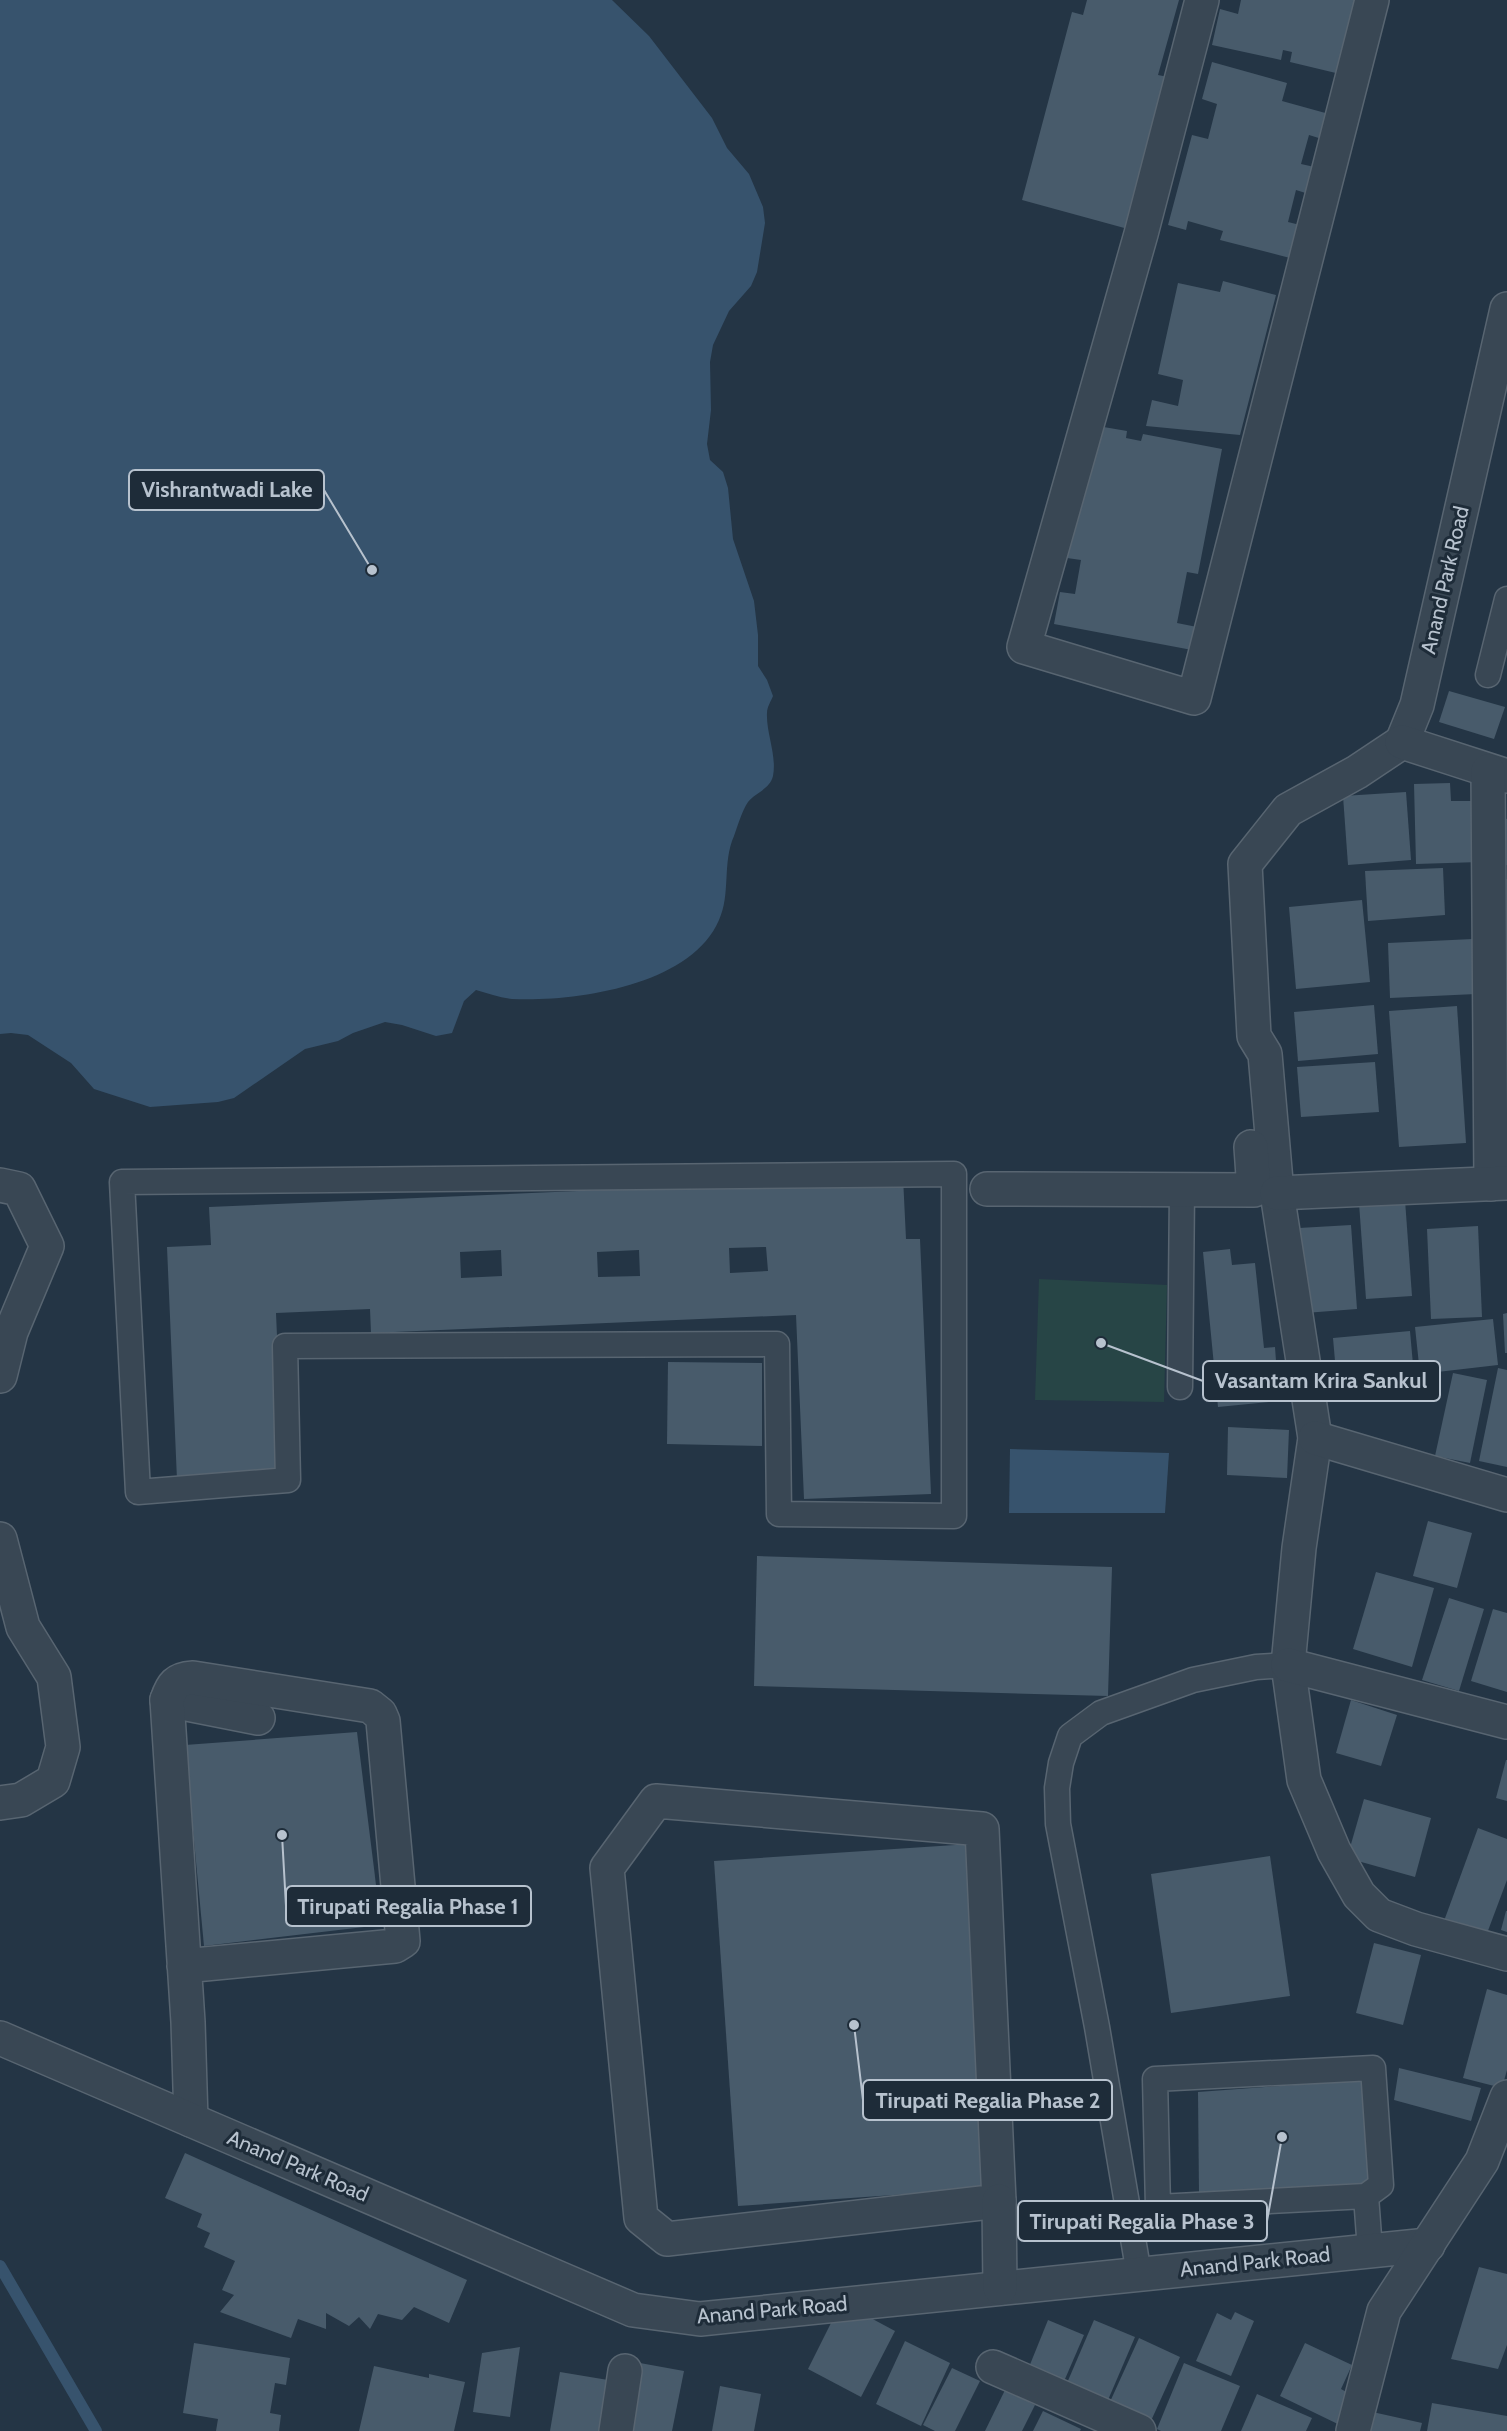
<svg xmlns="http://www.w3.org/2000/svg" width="1507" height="2431" font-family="Cabin,sans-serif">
	<rect width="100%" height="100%" fill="#243545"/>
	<polygon fill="#274546" points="1039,1279 1167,1285 1164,1402 1035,1400"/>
	<g fill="#37536d">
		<path d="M0 0H612L649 36 712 118 727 148 749 174 763 207 765 223 757 272 751 286 729 311 713 345 710 362 711 410 707 444 710 460 723 472 728 488 733 539 754 601 758 635V666L767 680 773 696C771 701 767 707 767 713 766 733 777 755 773 776 770 789 755 793 748 802 742 811 738 825 734 836 722 863 731 894 719 920 691 986 574 1002 512 999 500 998 488 993 476 990L464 1001 452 1033 436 1036 402 1025 385 1022 353 1033 338 1041 305 1049 234 1098 218 1102 150 1107 94 1089 71 1063 28 1035 11 1033 0 1034Z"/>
		<polygon points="1010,1449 1169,1453 1165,1513 1009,1513"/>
	</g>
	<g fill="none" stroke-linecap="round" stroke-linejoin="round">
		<polyline stroke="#37536d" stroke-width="12" points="0,2266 96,2431"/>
	</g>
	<g fill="#485b6b" fill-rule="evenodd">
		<polygon points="1087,0 1179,0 1158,75 1168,77 1128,229 1022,200 1072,12 1083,15"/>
		<polygon points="1241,0 1357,0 1340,74 1290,62 1292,52 1283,50 1281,60 1212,45 1220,9 1238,14"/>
		<polygon points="1212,62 1287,83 1282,101 1329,114 1322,139 1309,135 1301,164 1319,168 1312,195 1296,190 1288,222 1304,226 1294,259 1220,240 1223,231 1188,221 1186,230 1168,225 1192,135 1208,139 1217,104 1202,99"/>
		<polygon points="1223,281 1276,295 1240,435 1146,426 1152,400 1178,406 1183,380 1158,374 1178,283 1220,292"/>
		<polygon points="1092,425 1127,431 1126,438 1141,441 1143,434 1222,449 1198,574 1187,572 1177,623 1197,627 1192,650 1054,624 1060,592 1075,594 1081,560 1067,558"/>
		<polygon points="1449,691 1505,707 1494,739 1439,722"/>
		<polygon points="1450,783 1451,801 1478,801 1480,862 1416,864 1414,784"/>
		<polygon points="1406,792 1411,860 1348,865 1343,796"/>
		<polygon points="1494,816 1507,819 1507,865 1496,865"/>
		<polygon points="1443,868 1445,915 1368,921 1365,871"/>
		<polygon points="1507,879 1507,939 1506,939 1498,880"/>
		<polygon points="1362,900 1370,982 1296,989 1289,907"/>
		<polygon points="1473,939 1476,994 1390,998 1388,943"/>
		<polygon points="1374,1005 1378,1054 1298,1061 1294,1012"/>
		<polygon points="1457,1006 1466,1143 1399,1147 1389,1011"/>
		<polygon points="1375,1062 1379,1112 1301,1117 1297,1067"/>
		<path d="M903 1177 906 1239H920L931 1494 804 1499 796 1315 371 1333 370 1309 276 1313 283 1476 177 1480 167 1247 211 1245 209 1207ZM766 1247 768 1271 730 1273 729 1248ZM501 1250 502 1276 461 1278 460 1252ZM639 1250 640 1276 598 1277 597 1252Z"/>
		<polygon points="1405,1200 1412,1296 1366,1299 1359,1203"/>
		<polygon points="1351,1225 1357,1309 1305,1313 1299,1228"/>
		<polygon points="1478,1226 1482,1317 1431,1319 1427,1229"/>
		<polygon points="1230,1249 1232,1265 1255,1263 1264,1348 1275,1347 1276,1361 1265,1362 1269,1402 1218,1407 1203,1252"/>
		<polygon points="1507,1313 1507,1353 1505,1353 1503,1314"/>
		<polygon points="1493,1319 1498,1365 1420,1374 1415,1327"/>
		<polygon points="1410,1331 1415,1387 1338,1395 1333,1338"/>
		<polygon points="668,1362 762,1363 762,1446 667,1444"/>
		<polygon points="1498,1368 1507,1370 1507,1467 1479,1461"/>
		<polygon points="1453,1373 1487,1380 1470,1463 1435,1456"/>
		<polygon points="1228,1427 1289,1430 1287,1478 1227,1475"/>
		<polygon points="1428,1521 1472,1533 1457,1588 1413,1576"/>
		<polygon points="757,1556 1112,1567 1108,1696 754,1686"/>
		<polygon points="1376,1572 1434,1588 1412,1667 1353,1649"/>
		<polygon points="1449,1598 1484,1609 1459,1691 1422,1680"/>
		<polygon points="1493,1609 1507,1613 1507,1692 1471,1681"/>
		<polygon points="1351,1700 1397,1715 1381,1766 1336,1753"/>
		<polygon points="357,1732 381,1925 204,1946 185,1745"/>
		<polygon points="1506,1760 1507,1760 1507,1801 1496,1798"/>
		<polygon points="1364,1799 1431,1818 1415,1877 1347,1858"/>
		<polygon points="1478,1828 1507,1839 1507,1880 1486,1936 1444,1921"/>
		<polygon points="970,1844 993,2188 738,2206 714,1861"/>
		<polygon points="1270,1856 1290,1996 1171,2013 1151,1874"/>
		<polygon points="1506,1911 1507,1911 1507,1932 1501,1930"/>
		<polygon points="1374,1943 1421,1955 1403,2025 1356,2013"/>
		<polygon points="1487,1989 1507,1995 1507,2070 1502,2088 1463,2078"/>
		<polygon points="1399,2068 1481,2088 1471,2121 1394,2100"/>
		<polygon points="1363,2080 1368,2183 1199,2194 1198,2092"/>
		<polygon points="185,2153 467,2280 449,2323 414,2307 402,2320 378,2314 370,2329 359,2317 349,2326 326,2313 326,2329 298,2319 291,2338 220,2312 234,2295 222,2290 235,2261 204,2247 210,2233 197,2227 202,2214 165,2198"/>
		<polygon points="1479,2267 1507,2274 1507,2345 1498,2369 1451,2359"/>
		<polygon points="1235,2312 1254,2321 1231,2376 1196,2361 1217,2313 1231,2320"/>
		<polygon points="867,2316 895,2331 861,2397 808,2369 833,2319"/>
		<polygon points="1048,2320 1084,2335 1062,2386 1027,2372"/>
		<polygon points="1094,2320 1135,2337 1105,2407 1064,2390"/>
		<polygon points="1139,2338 1180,2357 1150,2423 1109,2404"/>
		<polygon points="905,2341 950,2363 921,2426 876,2404"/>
		<polygon points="194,2343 290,2358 286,2385 275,2383 270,2413 281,2415 279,2431 216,2431 218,2419 183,2413"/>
		<polygon points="1305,2343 1352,2365 1341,2389 1359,2399 1346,2428 1280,2396"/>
		<polygon points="520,2347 510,2417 473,2412 482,2353"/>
		<polygon points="640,2363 684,2371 672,2431 627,2431"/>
		<polygon points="1184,2363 1240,2386 1221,2431 1161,2431 1157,2429"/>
		<polygon points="374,2366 429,2378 429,2374 465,2382 454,2431 359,2431"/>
		<polygon points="952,2368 980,2381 955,2431 935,2431 923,2425"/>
		<polygon points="560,2372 614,2381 606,2431 550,2431"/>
		<polygon points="720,2386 761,2394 754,2431 712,2431"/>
		<polygon points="1005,2390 1035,2405 1022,2431 985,2431"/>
		<polygon points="1257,2394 1312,2418 1306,2431 1241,2431"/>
		<polygon points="1432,2403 1507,2416 1507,2431 1427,2431"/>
		<polygon points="1043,2411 1081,2429 1080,2431 1033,2431"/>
		<polygon points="1368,2411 1422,2423 1420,2431 1364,2431"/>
	</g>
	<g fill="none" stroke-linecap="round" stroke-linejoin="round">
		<defs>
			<g id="lane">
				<polyline points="1488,675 1507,599"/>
				<polygon points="954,1174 954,1516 779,1514 777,1344 285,1346 288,1480 138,1492 122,1182"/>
				<polyline points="1180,1387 1182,1190"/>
				<polyline points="1366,2196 1158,2207 1155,2079 1373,2068 1381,2185 1366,2196 1370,2250"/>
				<polyline points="1139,2274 1097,2027 1058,1824 1057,1788 1061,1763 1070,1736 1101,1713 1193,1680 1256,1667 1288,1665"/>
			</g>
			<g id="street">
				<polyline points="1202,0 1141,234 1024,647 1194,698 1372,0"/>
				<polyline points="1402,742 1357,772 1288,810 1245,864 1254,1036 1265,1054 1277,1193 1315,1438 1299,1548 1288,1665 1304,1780 1334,1851 1359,1895 1379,1915 1416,1929 1507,1954"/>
				<polyline points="1402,742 1417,705 1507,309"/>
				<polyline points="1402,742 1507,776"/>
				<polyline points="1488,771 1491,1184"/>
				<polyline points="0,1185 19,1189 47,1246 11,1332 0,1376"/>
				<polyline points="987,1189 1254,1190 1251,1147"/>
				<polyline points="1277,1193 1507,1183"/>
				<polyline points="1315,1438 1507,1495"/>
				<polyline points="0,1539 23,1627 54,1677 63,1747 53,1781 21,1800 0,1803"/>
				<polyline points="1288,1665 1507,1722"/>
				<polyline points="167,1700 258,1718"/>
				<polygon points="656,1801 982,1829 999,2201 667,2239 641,2218 607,1868"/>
				<path d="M184 1966 395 1946 403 1941 383 1721 380 1714 370 1706 193 1678C176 1679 172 1685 167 1700L188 2022 191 2120"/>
				<polyline points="0,2038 633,2310 700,2319 1428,2245"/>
				<polyline points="999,2201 1000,2288"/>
				<polyline points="993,2367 1139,2431"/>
				<polyline points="616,2431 625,2371"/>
				<polyline points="1353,2431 1384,2311 1482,2161 1507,2097"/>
			</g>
		</defs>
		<use href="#lane" stroke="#586571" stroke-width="27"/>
		<use href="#street" stroke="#586571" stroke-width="36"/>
		<use href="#lane" stroke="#394754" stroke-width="24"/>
		<use href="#street" stroke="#394754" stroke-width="33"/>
	</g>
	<g text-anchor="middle" stroke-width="6" stroke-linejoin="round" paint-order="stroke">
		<g font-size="21" fill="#b7c2ce" stroke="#1e2c39">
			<text transform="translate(1445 580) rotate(-77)" y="7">Anand Park Road</text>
			<text transform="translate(298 2166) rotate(23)" y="7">Anand Park Road</text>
			<text transform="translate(1255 2262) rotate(-6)" y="7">Anand Park Road</text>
			<text transform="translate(772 2310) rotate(-5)" y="7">Anand Park Road</text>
		</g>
	</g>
	<path fill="none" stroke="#b7c2ce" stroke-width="2" d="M372 570L324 490M1101 1343L1203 1381M282 1835L286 1906M854 2025L863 2100M1282 2137L1267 2221"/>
	<g fill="#b7c2ce" stroke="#1e2c39" stroke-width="2">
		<circle cx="372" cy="570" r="6"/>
		<circle cx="1101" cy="1343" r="6"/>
		<circle cx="282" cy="1835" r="6"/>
		<circle cx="854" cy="2025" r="6"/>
		<circle cx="1282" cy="2137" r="6"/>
	</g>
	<g fill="#1e2c39" stroke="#b7c2ce" stroke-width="2">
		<rect x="129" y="470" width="195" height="40" rx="6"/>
		<rect x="1203" y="1361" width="237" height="40" rx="6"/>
		<rect x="286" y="1886" width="245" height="40" rx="6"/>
		<rect x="863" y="2080" width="249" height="40" rx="6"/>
		<rect x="1018" y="2201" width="249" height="40" rx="6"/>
	</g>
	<g font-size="22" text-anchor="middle" font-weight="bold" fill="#b7c2ce">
		<text x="227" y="497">Vishrantwadi Lake</text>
		<text x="1321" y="1388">Vasantam Krira Sankul</text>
		<text x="408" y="1914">Tirupati Regalia Phase 1</text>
		<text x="988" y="2108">Tirupati Regalia Phase 2</text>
		<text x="1142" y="2229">Tirupati Regalia Phase 3</text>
	</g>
</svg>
